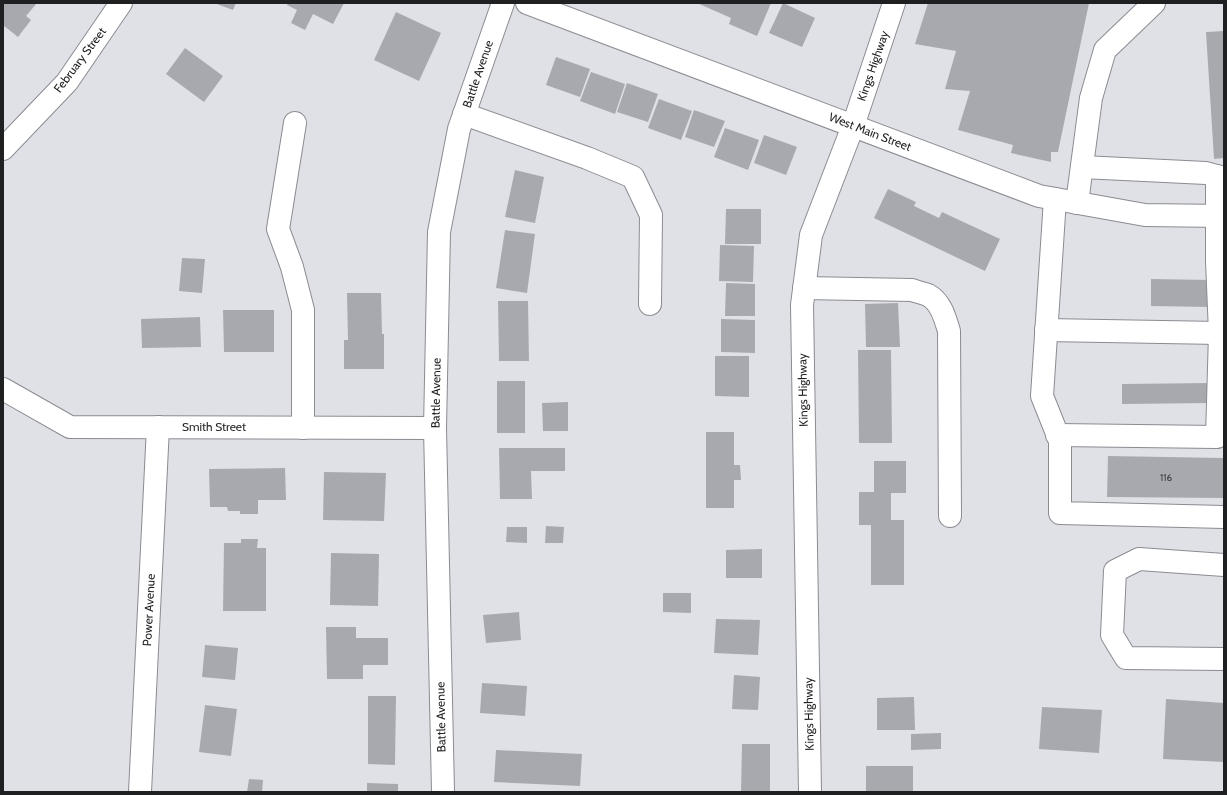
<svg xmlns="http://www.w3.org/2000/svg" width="1227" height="795" font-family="Cabin,sans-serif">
	<rect width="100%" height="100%" fill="#e0e1e7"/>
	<g fill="#a8a9af">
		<polygon points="3,3 37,3 26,16 31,20 18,37 3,25"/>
		<polygon points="214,3 236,3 233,10"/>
		<polygon points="288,3 344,3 333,24 313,14 305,30 291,23 297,10 287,5"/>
		<polygon points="697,3 771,3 757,36 729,24 731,18"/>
		<polygon points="783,3 815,18 802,47 769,33"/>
		<polygon points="928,3 1089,3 1058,152 1051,152 1051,162 1011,153 1013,145 958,130 970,91 945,89 956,51 915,44"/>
		<polygon points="396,12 441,33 419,81 374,60"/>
		<polygon points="1224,31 1224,158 1214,159 1206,32"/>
		<polygon points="185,48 223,76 204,102 166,74"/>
		<polygon points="556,57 590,69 580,97 546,85"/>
		<polygon points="591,72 625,84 615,114 580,101"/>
		<polygon points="627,83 658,94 648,122 617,112"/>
		<polygon points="659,99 692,111 681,140 648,128"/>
		<polygon points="694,110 725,121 714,147 685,137"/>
		<polygon points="725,128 759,140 748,170 714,157"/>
		<polygon points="764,135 797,147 786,175 754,163"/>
		<polygon points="515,170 544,177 535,223 505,217"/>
		<polygon points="888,189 916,202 914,206 939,218 942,212 1000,239 985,271 874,218"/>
		<polygon points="726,209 761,209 761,244 725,244"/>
		<polygon points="505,230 535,234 527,293 496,288"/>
		<polygon points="720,245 754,246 753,282 719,281"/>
		<polygon points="182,258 205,259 202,293 179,291"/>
		<polygon points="1151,279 1210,280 1210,307 1151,306"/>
		<polygon points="726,283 755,284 755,316 725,316"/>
		<polygon points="347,293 381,293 382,334 384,334 384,369 344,369 344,340 348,340"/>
		<polygon points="498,301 528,301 529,361 499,361"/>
		<polygon points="898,303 900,347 866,347 865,304"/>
		<polygon points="223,310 274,310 274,352 224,352"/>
		<polygon points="200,317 201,347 142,348 141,319"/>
		<polygon points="721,319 755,320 755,353 721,352"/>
		<polygon points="858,350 891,350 892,443 859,443"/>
		<polygon points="715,356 749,356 749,397 715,396"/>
		<rect x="497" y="381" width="28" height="52"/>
		<polygon points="1213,383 1213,403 1122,404 1122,384"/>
		<polygon points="568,402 568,431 543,431 542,403"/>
		<polygon points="706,432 734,432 734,465 740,465 741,480 734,480 734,508 706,508"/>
		<polygon points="499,448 565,448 565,471 531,471 532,499 500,499"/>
		<polygon points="1108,456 1224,458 1224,498 1107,497"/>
		<polygon points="874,461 906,461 906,493 891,493 891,520 904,520 904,585 871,585 871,525 859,525 859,492 874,492"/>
		<polygon points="285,468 286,500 258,500 258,514 240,514 240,511 228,511 227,507 210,507 209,469"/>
		<polygon points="324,472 386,473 384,521 323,520"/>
		<polygon points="546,526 564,527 563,543 545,543"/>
		<polygon points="507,527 527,527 527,543 506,542"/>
		<polygon points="241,539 258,539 257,548 266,548 266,611 223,611 224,543 241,543"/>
		<polygon points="762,549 762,578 726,578 726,550"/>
		<polygon points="331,553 379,554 378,606 330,605"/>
		<polygon points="663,593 691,593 691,613 663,612"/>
		<polygon points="519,612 521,640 486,643 483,615"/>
		<polygon points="716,619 760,620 758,655 714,653"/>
		<polygon points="326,627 356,627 356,638 388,638 388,665 363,665 363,679 327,679"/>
		<polygon points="205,645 238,648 235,680 202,677"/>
		<polygon points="734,675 760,677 758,710 732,709"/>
		<polygon points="482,683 527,686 525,716 480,713"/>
		<polygon points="368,696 396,696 395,765 368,764"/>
		<polygon points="914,697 915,730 877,730 877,698"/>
		<polygon points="1166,699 1224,703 1224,762 1163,759"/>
		<polygon points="205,705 237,709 231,756 199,752"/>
		<polygon points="1042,707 1102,710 1099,753 1039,749"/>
		<polygon points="941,733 941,749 911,750 911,734"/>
		<polygon points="742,744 770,744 770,792 741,792"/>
		<polygon points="496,750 582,754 580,786 494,782"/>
		<rect x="866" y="766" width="47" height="26"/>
		<polygon points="249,779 263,780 262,792 247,792"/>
		<polygon points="367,783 398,784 398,792 367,792"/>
	</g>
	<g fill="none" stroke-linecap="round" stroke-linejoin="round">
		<defs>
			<g id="minor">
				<polyline points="527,3 1039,196 1145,215 1224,216"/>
				<polyline points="464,114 587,158 633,177 651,215 650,304"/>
				<polyline points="295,123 278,229 292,267 303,310 303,428"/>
				<polyline points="3,149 67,82 121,3"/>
				<polyline points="1082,167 1206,173 1224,178"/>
				<polyline points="1055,199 1042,396 1060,441 1060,513 1224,517"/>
				<polyline points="1077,203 1091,98 1105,50 1154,3"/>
				<path d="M804 288 912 290C917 292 923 293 928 295 941 302 945 318 949 331L950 516"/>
				<polyline points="1046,330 1220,333"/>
				<polyline points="3,389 70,427 435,428"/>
				<polyline points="1057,435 1217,437 1220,333 1217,261 1217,176"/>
				<polyline points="1224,565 1139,559 1115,571 1112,635 1126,658 1224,659"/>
				<polyline points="140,792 158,427"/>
				<polyline points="443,792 435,428 439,232 459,129 503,3"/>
				<polyline points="810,792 802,305 811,235 853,126 894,3"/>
			</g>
		</defs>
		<use href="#minor" stroke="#8b8c92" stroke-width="24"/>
		<use href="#minor" stroke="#fff" stroke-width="22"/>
	</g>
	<g text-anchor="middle" stroke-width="3.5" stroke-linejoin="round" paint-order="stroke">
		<g font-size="10" fill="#414245">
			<text x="1166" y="481">116</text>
		</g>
		<g font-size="12" fill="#1f2022" stroke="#fff">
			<text transform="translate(80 60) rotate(-53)" y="4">February Street</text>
			<text transform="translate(873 66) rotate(-71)" y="4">Kings Highway</text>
			<text transform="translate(478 74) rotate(-71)" y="4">Battle Avenue</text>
			<text transform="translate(870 132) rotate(21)" y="4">West Main Street</text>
			<text transform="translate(803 390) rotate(-91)" y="4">Kings Highway</text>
			<text transform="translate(436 393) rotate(-89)" y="4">Battle Avenue</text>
			<text x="214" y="431">Smith Street</text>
			<text transform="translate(149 610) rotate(-87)" y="4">Power Avenue</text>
			<text transform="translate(809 714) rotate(-91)" y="4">Kings Highway</text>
			<text transform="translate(441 717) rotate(-91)" y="4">Battle Avenue</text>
		</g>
	</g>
	<rect width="1227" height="795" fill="none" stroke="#1f2022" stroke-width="8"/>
</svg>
